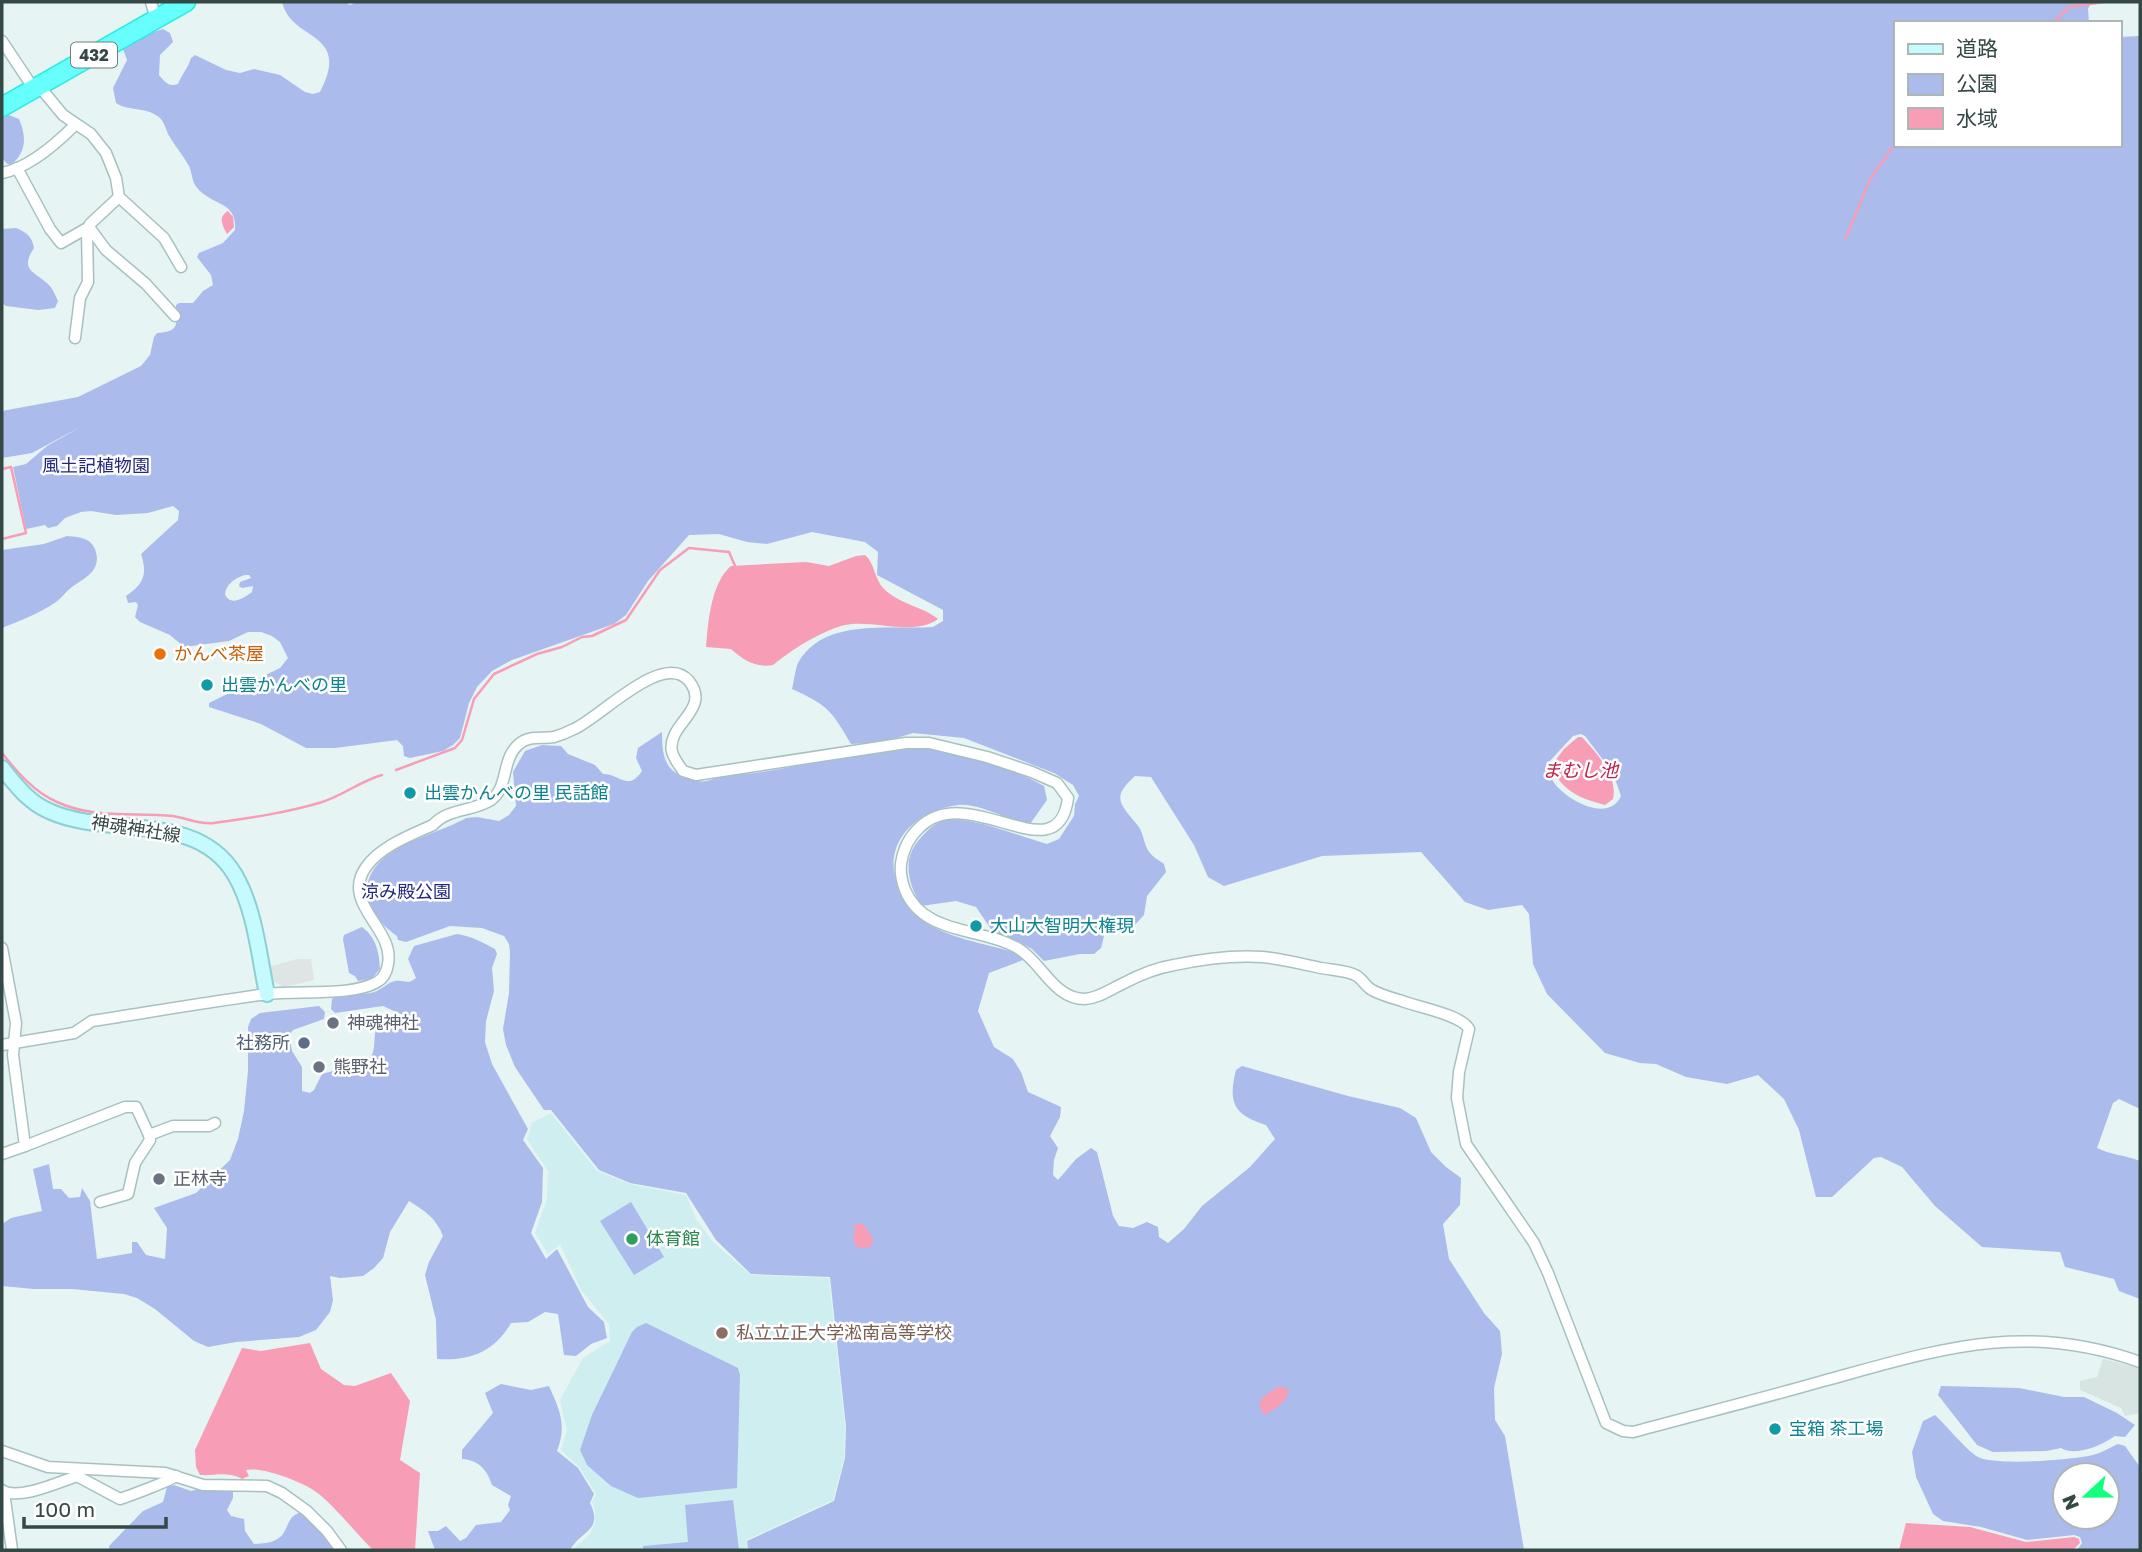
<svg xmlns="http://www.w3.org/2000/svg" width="2142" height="1552" font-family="'Golos Text','Noto Sans JP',sans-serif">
	<rect width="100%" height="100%" fill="#e6f4f4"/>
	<polygon fill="#d8e4e2" points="2103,1359 2140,1368 2140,1413 2125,1416 2121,1408 2080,1390 2080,1381 2097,1377"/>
	<polygon fill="#ceeeef" points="551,1113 597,1171 629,1184 686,1195 696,1219 713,1242 751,1275 829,1278 845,1427 844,1458 833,1500 746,1540 747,1550 572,1550 590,1534 595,1523 595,1510 592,1502 596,1494 580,1468 561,1450 567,1431 560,1400 583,1358 610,1341 609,1324 581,1290 560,1244 548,1254 535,1233 547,1199 548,1171 527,1139 532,1123"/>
	<g fill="#abbbec" fill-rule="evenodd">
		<path d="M282 2H345L350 5 357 2H2091L2088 9 2089 23H1895V145H2119V37L2140 36V1109L2119 1099 2113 1103 2097 1148C2111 1155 2125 1155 2140 1161V1299L2119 1291 2114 1279 2065 1267 2060 1252 1982 1247 1935 1206 1902 1167 1881 1157 1874 1158 1832 1197H1816L1799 1130 1784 1099 1758 1075 1727 1084 1686 1077 1656 1064 1640 1063 1605 1053 1547 994 1533 964 1529 914 1522 905 1488 910 1465 902 1421 852 1322 856 1224 886 1208 877 1194 845 1151 777 1135 776C1109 799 1122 805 1139 827 1144 835 1144 846 1150 853 1153 857 1160 861 1164 864L1166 872 1147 896 1144 915 1132 928H1114L1105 932 1101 948 1094 954H1080L1044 961 1032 949 1017 941 993 932 976 907 956 901 921 906C911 888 902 865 915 845 921 837 933 823 943 821 969 814 1020 837 1047 844L1059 839 1074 816 1075 804 1079 796 1073 785 1054 773 964 738 913 733 884 742 851 744C831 710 829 706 792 689 794 682 795 670 798 663 823 617 890 630 933 627L943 621V610L877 575 878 552 865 542 812 532 767 544 747 542 719 534 689 535 648 581 626 615 614 624 512 660 492 671 477 687 469 703 460 738 453 745 443 751 410 758 404 756 403 746 397 740 335 748H306L261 724 209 707V703L280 668 288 658 280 642 272 636 261 632H248L229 641 184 647 170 635 140 622 135 617 138 605 136 602 128 603 126 596C143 585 148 575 141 554L178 520 179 511 173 506 148 513 116 515 91 511 81 512 65 518 57 526 48 528 45 525 26 529 13 467 26 464 47 446 84 425 32 453 2 458V411L78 397 141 366 150 355 154 337 157 333C181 332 176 323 176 305L179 303H193L203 291 213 285 211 275 197 257 199 253 223 243 235 230C237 202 215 206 199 190 191 182 193 175 189 166 183 155 174 145 168 134 166 129 164 123 161 119 148 106 129 112 116 103L113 88 127 60 123 49 144 35 163 29 170 33 173 42 160 55 159 75C165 82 168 87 178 84 182 74 188 68 191 58L195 55 226 70 240 73 254 69 280 75 305 92 313 94 320 92C352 30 292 43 282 2ZM245 575H249L251 578 240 582 239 586 242 588 253 586 252 592C244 598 230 607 225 594 226 584 235 578 245 575ZM1581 734 1585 736 1613 773 1621 796C1609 823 1568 801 1555 784 1551 779 1549 770 1548 763L1573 736Z"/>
		<path d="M9 115 19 119C26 136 27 151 12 164H7L2 158V117Z"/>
		<path d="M16 228C26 232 32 236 34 248 19 271 35 271 49 285 53 289 55 295 58 301L55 308 38 310 6 306 2 303V229Z"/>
		<path d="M67 536C77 537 90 537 95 549 103 571 84 578 72 587 66 591 62 598 56 602 40 613 20 621 2 628V550L44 544Z"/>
		<path d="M662 732C662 762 667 775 698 781 707 783 716 777 725 776 737 774 750 774 762 772 815 764 868 748 922 749 955 749 1015 769 1044 786L1047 800 1030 824C1007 821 981 803 958 805 915 810 878 846 900 890 906 902 911 911 922 920 947 938 983 943 1013 952L1023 958V960L989 973 978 1011 994 1047 1013 1059 1021 1072 1028 1092 1061 1107 1060 1117 1050 1136 1058 1148 1054 1160 1053 1175 1058 1180 1076 1159 1091 1148 1097 1152 1113 1216 1119 1226 1133 1228 1147 1222 1158 1227 1159 1237 1168 1243 1184 1229 1202 1206 1250 1167 1275 1139 1266 1125C1233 1115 1228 1102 1236 1070L1242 1066 1348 1096 1400 1108 1416 1118 1431 1152 1446 1167 1461 1178 1460 1205 1443 1224 1449 1259 1484 1313 1500 1331 1502 1354 1494 1388 1495 1420 1505 1436 1524 1550H748L747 1541 834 1501 845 1458 846 1427 830 1277 751 1274 716 1240 686 1193 630 1183 599 1170 551 1110H544L515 1067 506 1045 503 1029 509 993 510 952 509 944 504 936 482 928 450 926 406 942 398 940 397 936C382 925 364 908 367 887 374 845 435 836 466 818L477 817 499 821 509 815 516 806 513 772 525 751 542 745 561 746 568 754 595 765 603 774C620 774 628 792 642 771L636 758 638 748Z"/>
		<path d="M362 927C376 937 379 952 380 969L371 979 358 981 355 976 349 973 343 939 344 935Z"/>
		<path d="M457 934C471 936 482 942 495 949L497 954 492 968 494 991 486 1021 485 1042 492 1064 528 1129 523 1140 543 1168 542 1202 531 1233 546 1259 557 1249 588 1307 604 1322 607 1338 591 1344 576 1356 564 1355 558 1314 545 1312 528 1322 511 1323C494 1352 470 1361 437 1359L436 1320 425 1275 429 1262 443 1236C437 1219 424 1210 409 1201L390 1232 383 1258 374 1268 363 1276 340 1278 330 1276 333 1300 330 1312 316 1330 299 1337 236 1342 208 1347 194 1341 155 1309 137 1298 124 1294 72 1289H34L2 1286V1224L11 1218 42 1211 33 1169 49 1164 53 1189H61L69 1198 80 1197 82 1188 90 1201 97 1259 132 1253V1242H137L146 1255 165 1259 167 1228 154 1208 196 1193 230 1160 238 1139 244 1111 248 1071V1027L251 1019 260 1013 319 1006 325 1012 324 1019 293 1030 289 1035 292 1051 302 1067V1091L310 1093 314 1090 322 1074C337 1068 367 1072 373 1052 375 1045 374 1036 376 1029 385 1021 394 1026 404 1030L410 1027 412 1023 407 1017 383 1006 335 1013 331 1009 332 999C343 990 357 995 370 993 380 992 386 983 395 981 405 980 408 985 416 978L408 959 414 946Z"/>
		<polygon points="631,1202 664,1257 634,1275 600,1221"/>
		<polygon points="646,1323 738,1368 740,1375 737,1488 638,1498 611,1486 587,1465 580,1450 592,1415 632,1332 637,1327"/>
		<path d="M501 1384 531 1390 549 1386C560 1411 567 1425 557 1451L578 1468 594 1494 590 1503C604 1531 580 1531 570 1550H435L428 1531H438L446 1526 460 1541 466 1538 476 1525 501 1522 510 1510 508 1505 511 1496 492 1485C487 1470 479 1460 462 1459V1450L493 1413 485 1393Z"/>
		<path d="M1941 1386 2019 1388 2064 1397H2084L2117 1413 2135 1425 2125 1437 2115 1436C2102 1445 2076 1457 2061 1448L2046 1451 1993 1452 1977 1445 1938 1395Z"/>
		<path d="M1935 1415C1945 1424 1967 1451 1978 1457 1996 1466 2071 1460 2093 1455 2101 1453 2109 1448 2118 1444L2125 1446 2140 1467V1547L2138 1550H2077L2082 1543 2080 1537 2074 1535 2027 1540 1981 1527 1943 1521 1933 1514 1916 1477 1912 1452 1923 1421ZM2065 1475H2107V1517H2065Z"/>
		<path d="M174 1485 191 1491 204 1488 233 1490V1498L227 1510 231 1516 244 1519 245 1531 254 1544C297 1543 278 1520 301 1512L315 1523 337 1550H110L109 1546 143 1511 163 1502 167 1487Z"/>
		<polygon points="733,1500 739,1550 643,1550 643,1546 688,1542 685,1505"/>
	</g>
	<polygon fill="#dee5e4" points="297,959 311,959 314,980 284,987 271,980 265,968"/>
	<g fill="#f79db6">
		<path d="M228 211 233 217 234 227 227 234C223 226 217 217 228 211Z"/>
		<path d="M865 555C875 563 874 579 884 589 899 604 924 607 938 619 913 637 874 619 845 625 823 630 791 650 773 665 756 668 743 660 731 649L706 647C708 622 711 583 731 566L806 562 829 566 856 556Z"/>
		<path d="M1578 737H1582C1597 754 1618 775 1613 799L1605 805C1579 798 1562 791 1551 766L1564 749Z"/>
		<polygon points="855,1224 863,1224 873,1238 871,1247 858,1248 853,1241"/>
		<path d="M310 1343 321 1369 344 1385 355 1386 391 1373 410 1401 400 1460 420 1473 415 1550H373C355 1532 338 1510 319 1494 306 1483 262 1466 246 1470L249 1476 242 1479C227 1471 216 1476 200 1475L196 1467 195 1450 242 1348 261 1351Z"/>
		<path d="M1278 1387H1283L1289 1390C1286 1404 1276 1408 1264 1415L1259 1404 1263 1397Z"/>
		<polygon points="1906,1523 1970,1527 2026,1542 2074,1537 2079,1539 2080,1543 2073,1550 1899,1550"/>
	</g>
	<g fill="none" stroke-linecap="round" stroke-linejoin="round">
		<g stroke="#f79db6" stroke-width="2.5">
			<polyline points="2053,23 2069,7 2104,2"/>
			<polyline points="1846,238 1870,179 1895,144"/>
			<polyline points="2,469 11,467 26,533 2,539"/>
			<path d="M2 753C17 772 34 792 57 802 93 819 134 812 173 816 186 818 200 825 214 823 249 818 285 813 319 803 341 797 360 781 382 775"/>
			<polyline points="396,770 455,748 462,740 474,699 494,674 537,654 562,647 582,637 592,636 626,620 660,570 689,548 729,552 736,568"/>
		</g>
		<defs>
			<g id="street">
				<polyline points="151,2 156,20"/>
				<polyline points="2,41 34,89"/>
				<polyline points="39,86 63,115 91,134 106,153 116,178 119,197 164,238 181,267"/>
				<polyline points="17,168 50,229 61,243 89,227 106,250 146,284 175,316"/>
				<path d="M2 173C28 168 56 144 75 125"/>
				<polyline points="75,338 80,298 88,282 87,231 90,224 119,197"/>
				<polyline points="2,948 16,1023 13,1055 25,1146 2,1154"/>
				<path d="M2 1045 74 1033 92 1021C150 1012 208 1002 267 994 297 990 351 997 377 982 384 978 387 971 388 964 395 928 340 904 366 867 381 846 411 835 433 825 448 808 472 812 491 800 509 787 501 759 519 744 529 735 542 739 554 737 561 735 568 732 574 729 600 718 663 650 689 681 712 710 666 724 672 752 674 759 679 765 683 771L696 775 906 743H929L987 757 1032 772 1057 783 1068 798C1058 876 970 780 920 827 909 837 903 849 901 864 900 873 902 882 905 890 924 936 983 927 1019 949 1042 963 1054 999 1085 999 1099 998 1111 989 1124 983 1139 975 1157 968 1174 965 1202 959 1234 955 1263 957 1282 959 1302 964 1321 968 1331 970 1348 970 1357 976 1363 980 1366 987 1372 990 1381 995 1392 998 1402 1001 1418 1007 1462 1015 1469 1029L1459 1072 1457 1098 1466 1144 1534 1243 1548 1273 1606 1423 1623 1431 1633 1432C1696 1415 1760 1399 1823 1381 1937 1350 2023 1320 2140 1362"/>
				<polyline points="25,1146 125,1107 136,1107 149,1135 173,1126 209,1126 215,1123"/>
				<polyline points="100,1202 128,1194 135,1163 150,1140 149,1135"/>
				<polyline points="2,1451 48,1467 165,1473 203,1485 267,1486 282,1493 307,1511 327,1531 341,1550"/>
				<path d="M77 1476 120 1499C129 1496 172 1480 176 1476"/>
				<path d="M2 1490C18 1501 59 1482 77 1476L76 1470"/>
				<polyline points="4,1492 12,1550"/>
			</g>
			<path id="secondary" d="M2 768C16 785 28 802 49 811 107 838 197 810 235 875 255 909 259 956 267 994"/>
			<polyline id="highway" points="2,107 186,2"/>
		</defs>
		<use href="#street" stroke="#a8c1c0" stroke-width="13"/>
		<use href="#secondary" stroke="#8dcfd2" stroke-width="18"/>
		<use href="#highway" stroke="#29ebe0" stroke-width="21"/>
		<use href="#street" stroke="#fff" stroke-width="10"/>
		<use href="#secondary" stroke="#c5fbff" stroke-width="14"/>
		<use href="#highway" stroke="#66fffb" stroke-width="18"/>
	</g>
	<circle fill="#e8710a" stroke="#fff" stroke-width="2.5" cx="160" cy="654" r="7"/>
	<g fill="#0f9aa8" stroke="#fff" stroke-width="2.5">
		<circle cx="207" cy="685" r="7"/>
		<circle cx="410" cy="793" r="7"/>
		<circle cx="976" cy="926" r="7"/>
		<circle cx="1775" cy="1429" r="7"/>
	</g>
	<g fill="#6b7280" stroke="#fff" stroke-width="2.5">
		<circle cx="333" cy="1023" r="7"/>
		<circle cx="319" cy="1067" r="7"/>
		<circle cx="159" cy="1179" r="7"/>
	</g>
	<circle fill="#5c6f8a" stroke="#fff" stroke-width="2.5" cx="304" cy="1043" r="7"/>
	<circle fill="#2e9e5b" stroke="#fff" stroke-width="2.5" cx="632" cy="1239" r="7"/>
	<circle fill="#8d6e63" stroke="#fff" stroke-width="2.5" cx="722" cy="1333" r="7"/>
	<g text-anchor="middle" stroke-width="5" stroke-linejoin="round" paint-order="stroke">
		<rect fill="#fff" stroke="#717f7e" stroke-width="2" x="71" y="42.5" width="46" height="25" rx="5"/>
		<g font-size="16" font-weight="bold" fill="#344846">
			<text x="94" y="61">432</text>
		</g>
		<g font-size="18" fill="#22297f" stroke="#fff">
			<text x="96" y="472">風土記植物園</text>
			<text x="406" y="898">涼み殿公園</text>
		</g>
		<g font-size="18" fill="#c56008" stroke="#fff" text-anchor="start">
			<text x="174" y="660">かんべ茶屋</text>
		</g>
		<g font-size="18" fill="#0d838f" stroke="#fff" text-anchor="start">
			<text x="221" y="691">出雲かんべの里</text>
			<text x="424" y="799">出雲かんべの里 民話館</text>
			<text x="990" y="932">大山大智明大権現</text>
			<text x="1789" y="1435">宝箱 茶工場</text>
		</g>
		<g font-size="18" fill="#344846" stroke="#fff">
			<text transform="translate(136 829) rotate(9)" y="6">神魂神社線</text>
		</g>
		<g font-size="18" fill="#5b616d" stroke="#fff" text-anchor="start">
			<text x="347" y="1029">神魂神社</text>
			<text x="333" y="1073">熊野社</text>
			<text x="173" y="1185">正林寺</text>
		</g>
		<g font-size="18" fill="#4e5e75" stroke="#fff" text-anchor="end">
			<text x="290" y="1049">社務所</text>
		</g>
		<g font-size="18" fill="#27864d" stroke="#fff" text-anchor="start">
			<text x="646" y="1245">体育館</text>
		</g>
		<g font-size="18" fill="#785e54" stroke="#fff" text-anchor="start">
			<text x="736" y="1339">私立立正大学淞南高等学校</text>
		</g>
		<g font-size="19" font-style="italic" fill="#bd244d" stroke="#fff">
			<text x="1580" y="777">まむし池</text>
		</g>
	</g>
	<rect width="2142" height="1552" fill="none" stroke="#344846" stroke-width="7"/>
	<rect x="1894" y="21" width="228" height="126" fill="#ffffff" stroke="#aeb6b5" stroke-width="2"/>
	<rect x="1908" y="44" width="35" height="10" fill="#c5fbff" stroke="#aeb6b5" stroke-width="2"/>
	<text x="1956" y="56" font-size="21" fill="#344846">道路</text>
	<rect x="1908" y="74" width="35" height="21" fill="#abbbec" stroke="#aeb6b5" stroke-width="2"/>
	<text x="1956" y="91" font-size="21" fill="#344846">公園</text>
	<rect x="1908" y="108" width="35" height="21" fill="#f79db6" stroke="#aeb6b5" stroke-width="2"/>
	<text x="1956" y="126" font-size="21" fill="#344846">水域</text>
	<g transform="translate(2086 1496) rotate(248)"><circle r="33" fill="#ffffff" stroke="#aeb6b5" stroke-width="2"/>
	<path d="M0-5L12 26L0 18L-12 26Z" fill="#12ff7f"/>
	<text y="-10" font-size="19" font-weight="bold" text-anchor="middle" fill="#344846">N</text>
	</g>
	<path d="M24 1517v10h142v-10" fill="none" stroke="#344846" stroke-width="3.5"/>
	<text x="35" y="1517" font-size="21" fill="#344846" stroke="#ffffff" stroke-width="5" paint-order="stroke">100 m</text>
</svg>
